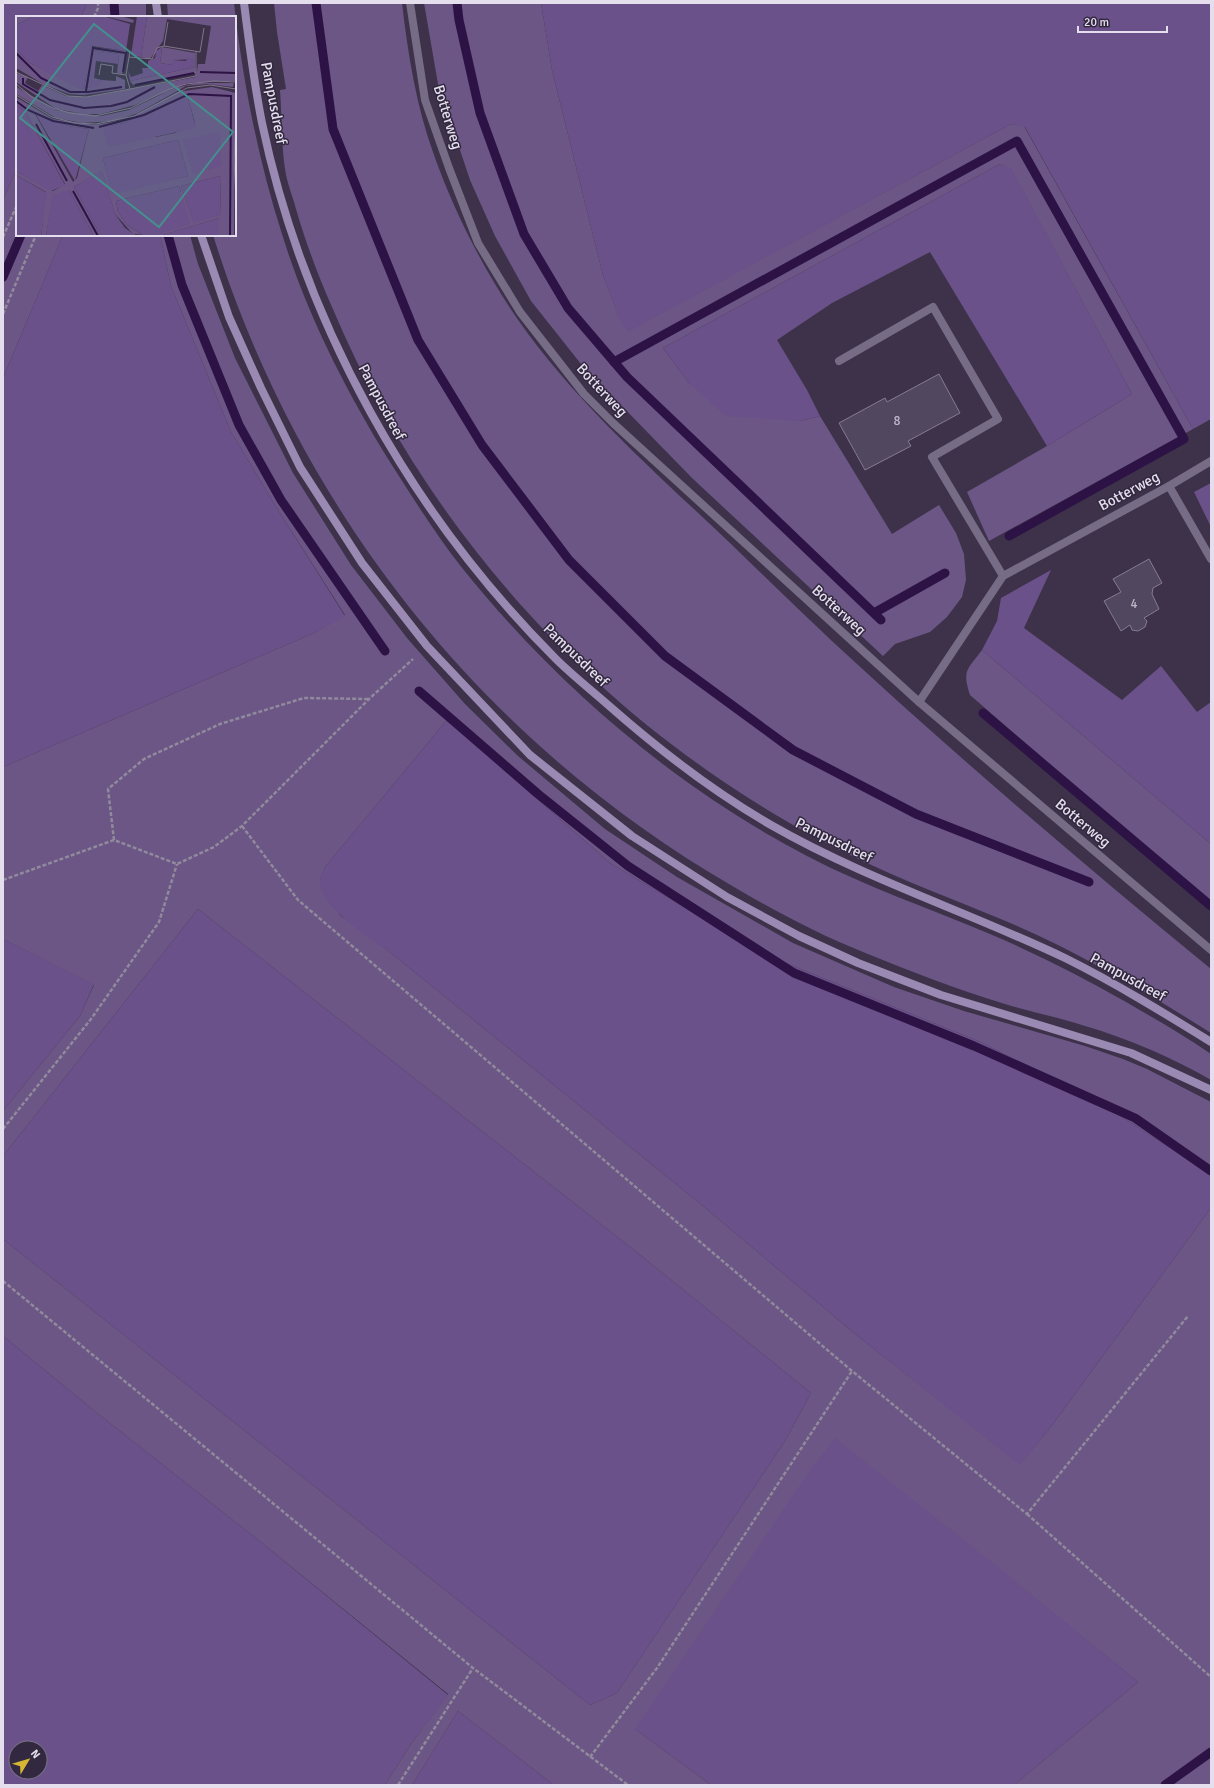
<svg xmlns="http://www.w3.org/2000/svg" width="1214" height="1788" font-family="Signika,sans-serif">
	<rect width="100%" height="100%" fill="#3d324a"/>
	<g fill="#6b5685">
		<polygon points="87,3 146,3 146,17 81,17"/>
		<path d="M167 3H234C243 82 258 159 282 234 307 315 346 391 390 462 413 498 436 535 463 569 556 685 675 787 807 856 866 887 929 908 990 934 1037 954 1082 977 1126 1002 1155 1019 1184 1035 1211 1054V1080C1171 1057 1129 1039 1085 1026 1058 1017 1031 1012 1005 1004 956 989 909 971 863 952 818 934 775 911 734 887 483 742 299 511 213 235H235V17H168Z"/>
		<path d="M274 3H402C408 54 416 106 434 155 450 200 471 244 495 284 554 384 646 463 730 543 764 576 798 609 833 642 955 755 1082 863 1211 969V1033C1146 992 1079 952 1008 922 943 895 877 871 815 837 600 721 427 533 332 307 317 273 304 238 294 202 291 193 288 184 286 175 281 147 282 118 280 90L286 89 277 32Z"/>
		<polygon points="424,3 541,3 552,70 603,275 619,317 628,331 1011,124 1024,126 1193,429 989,541 967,492 1047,446 1132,394 1011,169 1000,164 663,348 689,383 800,421 820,416 892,534 939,505 956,533 964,554 966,580 962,597 947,617 930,632 895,644 883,656 692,478 581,364 531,301 495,236 470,180 438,84"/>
		<polygon points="17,168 17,235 63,235 3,378 3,200"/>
		<polygon points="160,235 190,235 198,264 235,358 293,473 351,565 407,638 465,704 518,756 605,829 677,877 793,943 894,987 964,1011 1085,1046 1123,1059 1147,1069 1211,1102 1211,1175 1107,1107 983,1043 759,952 610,863 447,720 325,867 320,879 340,915 391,953 697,1201 854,1333 1020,1464 1050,1428 1211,1208 1211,1785 1014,1785 1138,1682 959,1537 635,1729 711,1785 554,1785 458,1711 412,1785 385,1785 411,1744 448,1694 262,1543 97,1413 3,1336 3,1239 590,1705 617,1693 785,1441 811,1393 634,1250 198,909 3,1156 3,1111 80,1016 94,985 3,939 3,767 314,633 345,615 278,510 231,432 171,286"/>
		<path d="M982 650 1211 844V905L970 695C962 670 967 670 982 650Z"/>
	</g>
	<g fill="#6b5189" fill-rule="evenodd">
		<polygon points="3,3 87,3 81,17 17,17 17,168 3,200"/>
		<polygon points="541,3 1211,3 1211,419 1193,429 1025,127 1011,124 628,332 619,318 603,275 552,70"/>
		<polygon points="1000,164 1011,168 1132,394 1047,446 930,252 832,303 777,340 807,390 820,416 800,421 726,416 689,383 663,348"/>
		<polygon points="63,235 160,235 171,286 231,432 278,510 345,616 314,633 3,767 3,378"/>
		<polygon points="1211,483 1211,527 1194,492"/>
		<polygon points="1051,570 1024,628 1122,700 1161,666 1197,712 1211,702 1211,844 982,650 997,621 1001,598"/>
		<path d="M447 720 610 863 759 952 983 1043 1107 1107 1211 1175V1208L1050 1428 1020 1465 854 1333 697 1201 391 953C373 939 315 905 320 879 321 875 323 871 325 867Z"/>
		<polygon points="198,909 634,1250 811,1393 785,1441 617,1693 590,1705 3,1239 3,1156"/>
		<polygon points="3,939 94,984 80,1016 3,1111"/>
		<path d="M3 1336 97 1413 262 1543 448 1695 411 1744 385 1785H3ZM16 1748H40V1772H16Z"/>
		<polygon points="835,1438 997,1566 1138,1682 1014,1785 711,1785 635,1729 806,1476"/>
		<polygon points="458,1711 554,1785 412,1785"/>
	</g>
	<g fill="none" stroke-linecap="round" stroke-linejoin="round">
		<g stroke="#2d1345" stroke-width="9">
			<polyline points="114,3 115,17"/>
			<polyline points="316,3 333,129 418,340 482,445 569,560 665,656 793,750 916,814 1089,882"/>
			<polyline points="457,3 459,20 480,113 524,234 568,308 627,377 881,620"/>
			<polyline points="168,235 182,285 239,425 281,500 385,651"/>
			<polyline points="3,277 21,235"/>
			<polyline points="614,362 1017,141 1184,439 1009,536"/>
			<polyline points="874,613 945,573"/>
			<polyline points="419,691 538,794 628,866 794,973 974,1046 1135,1118 1211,1171"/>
			<polyline points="983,713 1211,906"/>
			<polyline points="1165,1785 1211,1752"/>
		</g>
	</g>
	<g fill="#51475f" stroke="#867b96">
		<polygon points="939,374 960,413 908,441 911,446 865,470 839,423 885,398 887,402"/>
		<polygon points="1149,559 1162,583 1153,588 1152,594 1159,609 1144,618 1147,621 1145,627 1138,631 1132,630 1130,625 1121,631 1104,601 1121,592 1113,579"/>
	</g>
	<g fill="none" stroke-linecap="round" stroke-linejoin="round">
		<g stroke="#91899c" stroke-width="2.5" stroke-dasharray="4 2" stroke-linecap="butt">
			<polyline points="94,17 98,8 98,3"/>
			<polyline points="3,237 17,205"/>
			<polyline points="3,314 36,235"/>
			<polyline points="242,826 298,900 852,1371 1027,1514 1188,1316"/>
			<polyline points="114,840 108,789 144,759 220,724 304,698 369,699"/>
			<polyline points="3,880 114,840 177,864 214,847 242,826 369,699 413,659"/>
			<polyline points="3,1129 91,1019 159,922 177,864"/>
			<polyline points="3,1281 473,1668 628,1785"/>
			<polyline points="1027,1514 1211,1677"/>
			<polyline points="590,1757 657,1668 852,1371"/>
			<polyline points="398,1785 473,1668"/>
		</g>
		<g stroke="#776c86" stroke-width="8">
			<polyline points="839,361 933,307 998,419 932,457 1003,576"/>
			<polyline points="1169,486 1211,559"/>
			<polyline points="919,702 1211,950"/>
		</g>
		<polyline stroke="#776c86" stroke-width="8" points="410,3 425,100 449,168 478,243 520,312 584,394 613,423 919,702 1003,576 1169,486 1211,461"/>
		<g stroke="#9a89b2" stroke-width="8">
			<polyline points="156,3 158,17"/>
			<path d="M244 3C249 43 254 83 262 123 304 324 411 514 556 659 572 675 590 689 607 704 658 749 712 791 771 825 865 879 969 912 1067 959 1117 984 1164 1013 1211 1042"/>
			<polyline points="201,235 229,317 261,388 300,467 362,563 427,646 530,755 632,836 727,897 799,936 858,963 941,995 1131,1053 1211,1090"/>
		</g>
	</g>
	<g text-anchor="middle" stroke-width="3" stroke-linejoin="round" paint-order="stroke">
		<g font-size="13" fill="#bfb8ca">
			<text x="897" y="425">8</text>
			<text x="1134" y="608">4</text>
		</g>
		<g font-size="15" fill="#e4deed" stroke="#32283f">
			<text transform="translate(274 103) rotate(79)" y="5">Pampusdreef</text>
			<text transform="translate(448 117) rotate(73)" y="5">Botterweg</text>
			<text transform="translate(602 390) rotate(47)" y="5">Botterweg</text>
			<text transform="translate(382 402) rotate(62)" y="5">Pampusdreef</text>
			<text transform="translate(1129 491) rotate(-28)" y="5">Botterweg</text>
			<text transform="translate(839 610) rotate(42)" y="5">Botterweg</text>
			<text transform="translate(576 655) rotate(44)" y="5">Pampusdreef</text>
			<text transform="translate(1083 823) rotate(40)" y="5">Botterweg</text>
			<text transform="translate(834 840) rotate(26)" y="5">Pampusdreef</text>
			<text transform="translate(1128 977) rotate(29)" y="5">Pampusdreef</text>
		</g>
	</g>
	<g transform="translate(16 16)">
		<rect width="220" height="220" fill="#3d324a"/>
		<path d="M0 0H18L0 9ZM105 0 118 4 117 7 92 1ZM131 0H220V65L171 67 119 89 85 98H69L40 93 0 66V57L12 61 9 67 22 75 26 69 50 80 71 81 180 61 182 48H189L195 10 151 3 147 25 134 43 125 41ZM75 31 110 35 106 58 101 57 103 38 79 34 72 72 86 64 100 65V60L109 64V73L68 79 53 78 29 69 0 52V33L14 47 68 73ZM146 31 179 37V43L158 44 156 49 144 47ZM179 51 180 57 117 69 114 65ZM182 67H218L217 71 191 68 170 70 122 97 98 105 66 107 40 102 0 78 1 71 40 94 85 100 113 94 158 72ZM196 71 220 77 218 220H203V202L144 220 117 218 99 198 86 155 58 171 85 220H78L53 174 34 197 30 220H25L30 176 0 159V155L37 175 49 168 9 95 0 88V81L37 103 78 109 113 103 161 76ZM171 79 179 107 159 117 140 121 88 111 108 107ZM19 98 52 110 73 113 61 162 57 166ZM162 124 172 160 96 177 87 142ZM204 160 205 198 178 206 165 170ZM163 170 165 176 127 219 111 209 102 196 100 185Z" fill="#6b5685" fill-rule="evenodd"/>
		<path d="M18 0H87L114 8 110 35 76 30 68 73 62 72 14 47 0 33V9ZM121 0H131L125 41 115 39ZM146 31 144 47 156 49 157 44 170 45 171 42 179 43V51L114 65 112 55 115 61 127 57 126 52H132V45L139 42 140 35ZM78 34 103 38 102 48 80 45 78 62 86 64 81 71 71 72ZM171 79 180 112 92 131 87 111 108 107ZM0 88 9 95 49 169 35 175 0 155ZM19 97 52 110 73 113 59 165ZM204 116 205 150 177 158 167 124ZM162 124 172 160 97 178 95 175 87 142ZM86 154 99 198 109 212 121 220H85L58 171ZM0 159 31 177 25 220H0ZM204 160 205 198 178 207 165 170ZM163 170 174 208 141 219H127L111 209 102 196 100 185ZM52 174H53L78 220H30L36 180ZM203 202V220H144L160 215Z" fill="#6b5189"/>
		<path fill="none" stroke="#2d1345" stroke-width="2" d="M0 37 25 62 54 76H72L106 71M184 56 220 57M7 62V68L34 84 68 92 95 90 111 86 139 71M119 69 178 57M70 75 77 32 110 37 107 56M0 85 12 94 37 105 78 112M20 108 51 165M83 111 128 99 173 78 215 80 214 220M57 175 82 220"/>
		<path fill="none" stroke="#80778b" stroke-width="1" d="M148 30 152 6M113 41 136 43 141 32 148 30 184 36 188 12M0 56 52 80 70 81 114 73 110 59 114 35M83 59 85 48 97 50 96 57 110 59M0 68 16 81 37 92 54 97 79 100 115 92 151 74 170 68 198 65 220 66M114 73 180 60V35M0 79 36 101 59 107 80 108 118 100 171 72 194 69 220 73M220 102 218 145 220 180"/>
		<path fill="#44908e" fill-opacity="0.15" stroke="#44908e" stroke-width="2" d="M78 8 217 116 143 211 4 102Z"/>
		<rect width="220" height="220" fill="none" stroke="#e4deed" stroke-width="2"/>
	</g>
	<rect width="1214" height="1788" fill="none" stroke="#e4deed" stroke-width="8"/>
	<g transform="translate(28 1760) rotate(52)"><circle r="19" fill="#32283f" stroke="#797185"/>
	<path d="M0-3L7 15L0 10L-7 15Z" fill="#d6b534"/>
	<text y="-6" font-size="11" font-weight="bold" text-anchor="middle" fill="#e4deed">N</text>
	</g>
	<path d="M1078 26v6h89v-6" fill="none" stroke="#e4deed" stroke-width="2"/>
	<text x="1084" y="26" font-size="12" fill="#e4deed" stroke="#32283f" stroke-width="3" paint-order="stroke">20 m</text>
</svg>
